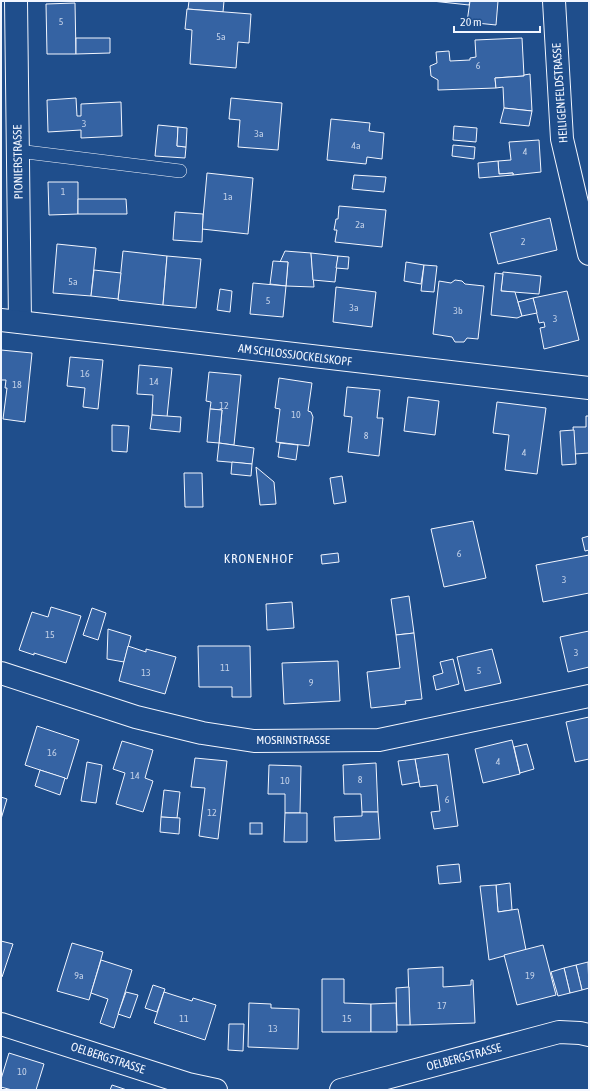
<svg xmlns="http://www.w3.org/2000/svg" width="590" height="1091" font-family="'Asap Condensed',sans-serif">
	<rect width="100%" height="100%" fill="#1f4e8c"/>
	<g fill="#3563a3" stroke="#f2f6ff">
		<polygon points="189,1 224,1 223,12 188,9"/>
		<polygon points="432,1 470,1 469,5"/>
		<polygon points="470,1 498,1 496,25 467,22"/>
		<polygon points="75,3 76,54 47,54 46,4"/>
		<polygon points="187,9 251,14 249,43 238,42 236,68 190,64 192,30 185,29"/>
		<polygon points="76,38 110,38 110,53 76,54"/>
		<polygon points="522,38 524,76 495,78 496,88 438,90 438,80 431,76 430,66 437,63 436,52 449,51 450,61 470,60 470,58 476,57 475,40"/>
		<polygon points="530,74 532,111 504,108 503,87 496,88 495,78 524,76 524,75"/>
		<polygon points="76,98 77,116 81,116 81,104 121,102 122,136 81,138 81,130 48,132 47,100"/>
		<polygon points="231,98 282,103 278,150 238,147 240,120 229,119"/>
		<polygon points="504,108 532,111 529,126 500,123"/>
		<polygon points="331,119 370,123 369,131 384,133 382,159 367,157 366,164 327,160"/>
		<polygon points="158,125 178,127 177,146 186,147 185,158 155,156"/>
		<polygon points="454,126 477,128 476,142 453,140"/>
		<polygon points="178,127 187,128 186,147 177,146"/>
		<polygon points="539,140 541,172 513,175 513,173 499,174 498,161 511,160 509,142"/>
		<polygon points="453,145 475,147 474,159 452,156"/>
		<polygon points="498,161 499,174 513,173 513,175 479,178 478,163"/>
		<polygon points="207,173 253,178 248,234 202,229"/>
		<polygon points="354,175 386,177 384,192 352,189"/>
		<polygon points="48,182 78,182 78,214 49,215"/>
		<polygon points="78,199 126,199 127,214 78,214"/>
		<polygon points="339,206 386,210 382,247 335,242 337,230 334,230 336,219 338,219"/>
		<polygon points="175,212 203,214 202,242 173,240"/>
		<polygon points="550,218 557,250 498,264 490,233"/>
		<polygon points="57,244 96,248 91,296 53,293"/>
		<polygon points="123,251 167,256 163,305 118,300"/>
		<polygon points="285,251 311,253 314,287 286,286 288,262 280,262"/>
		<polygon points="311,253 338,256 335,282 313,280"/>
		<polygon points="167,256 201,259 196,308 163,305"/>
		<polygon points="338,256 349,257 348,269 336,268"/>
		<polygon points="273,261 288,262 286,286 270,284"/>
		<polygon points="406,262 424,265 421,284 404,281"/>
		<polygon points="424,265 437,266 434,292 421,291"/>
		<polygon points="94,270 121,273 118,299 91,296"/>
		<polygon points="503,272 541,276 539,294 501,291"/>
		<polygon points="495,273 503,274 501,291 515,292 522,316 517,318 491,315"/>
		<polygon points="455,280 462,281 465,284 484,286 478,339 467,338 464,342 455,342 452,337 433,334 439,281 451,283"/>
		<polygon points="253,283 286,286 283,317 250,314"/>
		<polygon points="336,287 376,292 372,327 333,322"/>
		<polygon points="220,289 232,291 230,312 217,310"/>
		<polygon points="567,291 579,340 544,349 540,328 545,327 544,322 539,323 533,298"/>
		<polygon points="533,298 537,313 522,316 518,302"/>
		<polygon points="1,350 32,353 25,422 3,419 7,388 5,388 6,380 1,380"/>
		<polygon points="70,357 103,360 98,409 83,407 85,388 67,386"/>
		<polygon points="139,365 172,368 167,417 152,415 153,395 137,394"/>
		<polygon points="209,372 241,375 234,445 219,443 222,410 210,409 211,402 206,401"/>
		<polygon points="279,378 312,383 308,411 311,412 313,417 309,446 276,442 280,409 275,408"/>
		<polygon points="347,387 380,390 377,418 383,418 379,456 348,452 352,417 344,416"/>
		<polygon points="408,397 439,401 435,435 404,431"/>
		<polygon points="497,402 546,408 537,474 505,470 509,435 493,433"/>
		<polygon points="210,409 222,410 219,443 207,442"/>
		<polygon points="152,415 181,417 180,432 150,429"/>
		<polygon points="586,416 589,416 589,453 575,454 573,427 586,427"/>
		<polygon points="112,425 129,426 127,452 112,451"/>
		<polygon points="574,430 576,464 562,465 560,431"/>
		<polygon points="219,443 254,448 252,464 217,461"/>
		<polygon points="280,443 298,445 296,460 278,457"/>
		<polygon points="232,462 252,464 251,476 231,474"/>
		<polygon points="256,467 274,482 276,504 260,505"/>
		<polygon points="184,473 202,473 203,507 185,507"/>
		<polygon points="342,476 346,502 334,504 330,478"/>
		<polygon points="473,521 486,578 444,587 431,529"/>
		<polygon points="589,536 589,550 585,551 582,538"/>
		<polygon points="338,553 339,562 322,564 321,555"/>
		<polygon points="589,555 589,593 543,602 536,565"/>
		<polygon points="409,596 414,633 396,635 391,599"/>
		<polygon points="292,602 294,628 267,630 266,604"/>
		<polygon points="51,607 81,616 66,663 34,653 34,655 19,650 32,612 48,617"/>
		<polygon points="92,608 106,613 98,640 83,635"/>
		<polygon points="108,629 131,636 124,662 107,659"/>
		<polygon points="589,631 589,667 568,672 560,637"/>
		<polygon points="414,633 422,699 405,701 406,704 371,708 367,672 400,668 396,635"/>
		<polygon points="128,646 146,652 146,649 176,657 165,694 119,681"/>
		<polygon points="198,646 250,646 251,697 232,697 232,687 199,687"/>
		<polygon points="492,649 501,683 465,691 457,657"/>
		<polygon points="453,659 459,684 436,690 433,676 443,673 440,662"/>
		<polygon points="338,661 340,701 284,704 282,663"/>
		<polygon points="589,717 589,759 575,762 566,722"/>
		<polygon points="37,726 79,740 67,779 25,765"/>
		<polygon points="512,740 520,774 483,783 475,749"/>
		<polygon points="122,741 153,750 145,778 153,781 143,812 116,804 125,773 113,769"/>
		<polygon points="527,744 534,769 520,773 514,747"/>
		<polygon points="448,754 458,826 434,829 431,812 440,811 437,785 420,787 415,759"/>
		<polygon points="195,758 227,761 218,839 199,836 205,788 191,787"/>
		<polygon points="415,759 419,782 402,785 398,761"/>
		<polygon points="87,762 102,765 96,803 81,801"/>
		<polygon points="376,763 378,812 362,812 361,794 344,794 343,765"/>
		<polygon points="269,765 301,766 300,813 285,813 285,794 268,794"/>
		<polygon points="40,770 65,778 60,795 35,786"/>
		<polygon points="164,790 180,792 177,818 161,817"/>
		<polygon points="1,797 7,799 1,819"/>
		<polygon points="362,812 378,812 380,839 335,841 334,817 362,816"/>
		<polygon points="285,813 307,813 307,842 284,842"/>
		<polygon points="161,817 180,818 179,834 160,832"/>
		<rect x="250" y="823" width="12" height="11"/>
		<polygon points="459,864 461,882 439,884 437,866"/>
		<polygon points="510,883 512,910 498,912 496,885"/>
		<polygon points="496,885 498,912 518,909 526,950 489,960 480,886"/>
		<polygon points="1,941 13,944 2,977 1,977"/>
		<polygon points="72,943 103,952 89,1000 57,991"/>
		<polygon points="543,945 556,995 517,1005 504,955"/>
		<polygon points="101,960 132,970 114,1028 100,1023 108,999 91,993"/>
		<polygon points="588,962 589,988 582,990 576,965"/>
		<polygon points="576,965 582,990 570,993 564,968"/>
		<polygon points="443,967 443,987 471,985 471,980 473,980 475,1023 410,1025 408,969"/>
		<polygon points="564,968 570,993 558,996 551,972"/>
		<polygon points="322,979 344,979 344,1003 371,1004 371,1032 322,1032"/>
		<polygon points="153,985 165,989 157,1012 145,1008"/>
		<polygon points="409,987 410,1025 397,1025 396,988"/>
		<polygon points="126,992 138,995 130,1018 118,1014"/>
		<polygon points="164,992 192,1001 193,998 216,1005 205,1040 154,1023"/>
		<polygon points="249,1003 271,1004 271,1008 299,1009 298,1049 248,1047"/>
		<polygon points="396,1003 397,1032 371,1032 371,1004"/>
		<polygon points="229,1024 244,1024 243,1051 228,1050"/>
		<polygon points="9,1053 44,1064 36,1090 12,1090 1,1087 1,1079"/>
		<polygon points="112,1085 127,1090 110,1090"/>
	</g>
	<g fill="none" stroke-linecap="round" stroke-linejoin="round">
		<defs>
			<polyline id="service" points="18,151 180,171"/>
			<g id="minor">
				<polyline points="16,1 20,322"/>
				<polyline points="554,1 562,139 589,254"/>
				<polyline points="1,320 589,388"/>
				<polyline points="1,673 136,717 202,733 254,741 379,740 589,696"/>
				<polyline points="1,1024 188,1084 216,1090"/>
				<polyline points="341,1090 559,1032 580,1033 589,1035"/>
			</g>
		</defs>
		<use href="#service" stroke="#f2f6ff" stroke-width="14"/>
		<use href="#minor" stroke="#f2f6ff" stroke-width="24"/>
		<use href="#service" stroke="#1f4e8c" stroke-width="13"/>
		<use href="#minor" stroke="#1f4e8c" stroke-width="22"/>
	</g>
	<g text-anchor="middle" stroke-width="3" stroke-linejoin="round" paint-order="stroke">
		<g font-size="10" fill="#c3d1e8">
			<text x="61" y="25">5</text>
			<text x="221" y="40">5a</text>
			<text x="478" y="69">6</text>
			<text x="84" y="127">3</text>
			<text x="259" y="137">3a</text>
			<text x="356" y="149">4a</text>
			<text x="525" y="155">4</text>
			<text x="63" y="195">1</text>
			<text x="228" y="200">1a</text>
			<text x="360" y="228">2a</text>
			<text x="523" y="245">2</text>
			<text x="73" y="285">5a</text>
			<text x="268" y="304">5</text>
			<text x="354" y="311">3a</text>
			<text x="458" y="314">3b</text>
			<text x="555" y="322">3</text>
			<text x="85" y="377">16</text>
			<text x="154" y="385">14</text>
			<text x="17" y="388">18</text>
			<text x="224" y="409">12</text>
			<text x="296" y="418">10</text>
			<text x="366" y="439">8</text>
			<text x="524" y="456">4</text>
			<text x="459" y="557">6</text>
			<text x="564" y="583">3</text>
			<text x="50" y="638">15</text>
			<text x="576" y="656">3</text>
			<text x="225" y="671">11</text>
			<text x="479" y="674">5</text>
			<text x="146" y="676">13</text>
			<text x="311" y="686">9</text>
			<text x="52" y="756">16</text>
			<text x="498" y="765">4</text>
			<text x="135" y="779">14</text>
			<text x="360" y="783">8</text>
			<text x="285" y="784">10</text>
			<text x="447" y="803">6</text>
			<text x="212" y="816">12</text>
			<text x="79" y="979">9a</text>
			<text x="530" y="979">19</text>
			<text x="442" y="1009">17</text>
			<text x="184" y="1022">11</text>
			<text x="347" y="1022">15</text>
			<text x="273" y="1032">13</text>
			<text x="22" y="1075">10</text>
		</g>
		<g font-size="12" fill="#f2f6ff" stroke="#1f4e8c">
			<text transform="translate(560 93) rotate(-94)" y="4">HEILIGENFELDSTRASSE</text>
			<text transform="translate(18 162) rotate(-91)" y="4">PIONIERSTRASSE</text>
			<text transform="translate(295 355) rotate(7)" y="4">AM SCHLOSSJOCKELSKOPF</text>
			<text x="293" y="744">MOSRINSTRASSE</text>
			<text transform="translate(464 1057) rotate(-15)" y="4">OELBERGSTRASSE</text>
			<text transform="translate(108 1058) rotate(18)" y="4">OELBERGSTRASSE</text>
		</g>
		<g font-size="13" letter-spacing="1" fill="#f2f6ff" stroke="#1f4e8c">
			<text x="259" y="563">KRONENHOF</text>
		</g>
	</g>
	<rect width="590" height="1091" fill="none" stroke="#f2f6ff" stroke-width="4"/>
	<path d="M454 26v6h86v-6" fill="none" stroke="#f2f6ff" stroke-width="2"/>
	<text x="460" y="26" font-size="12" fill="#f2f6ff" stroke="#1f4e8c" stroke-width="3" paint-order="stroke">20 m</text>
</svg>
